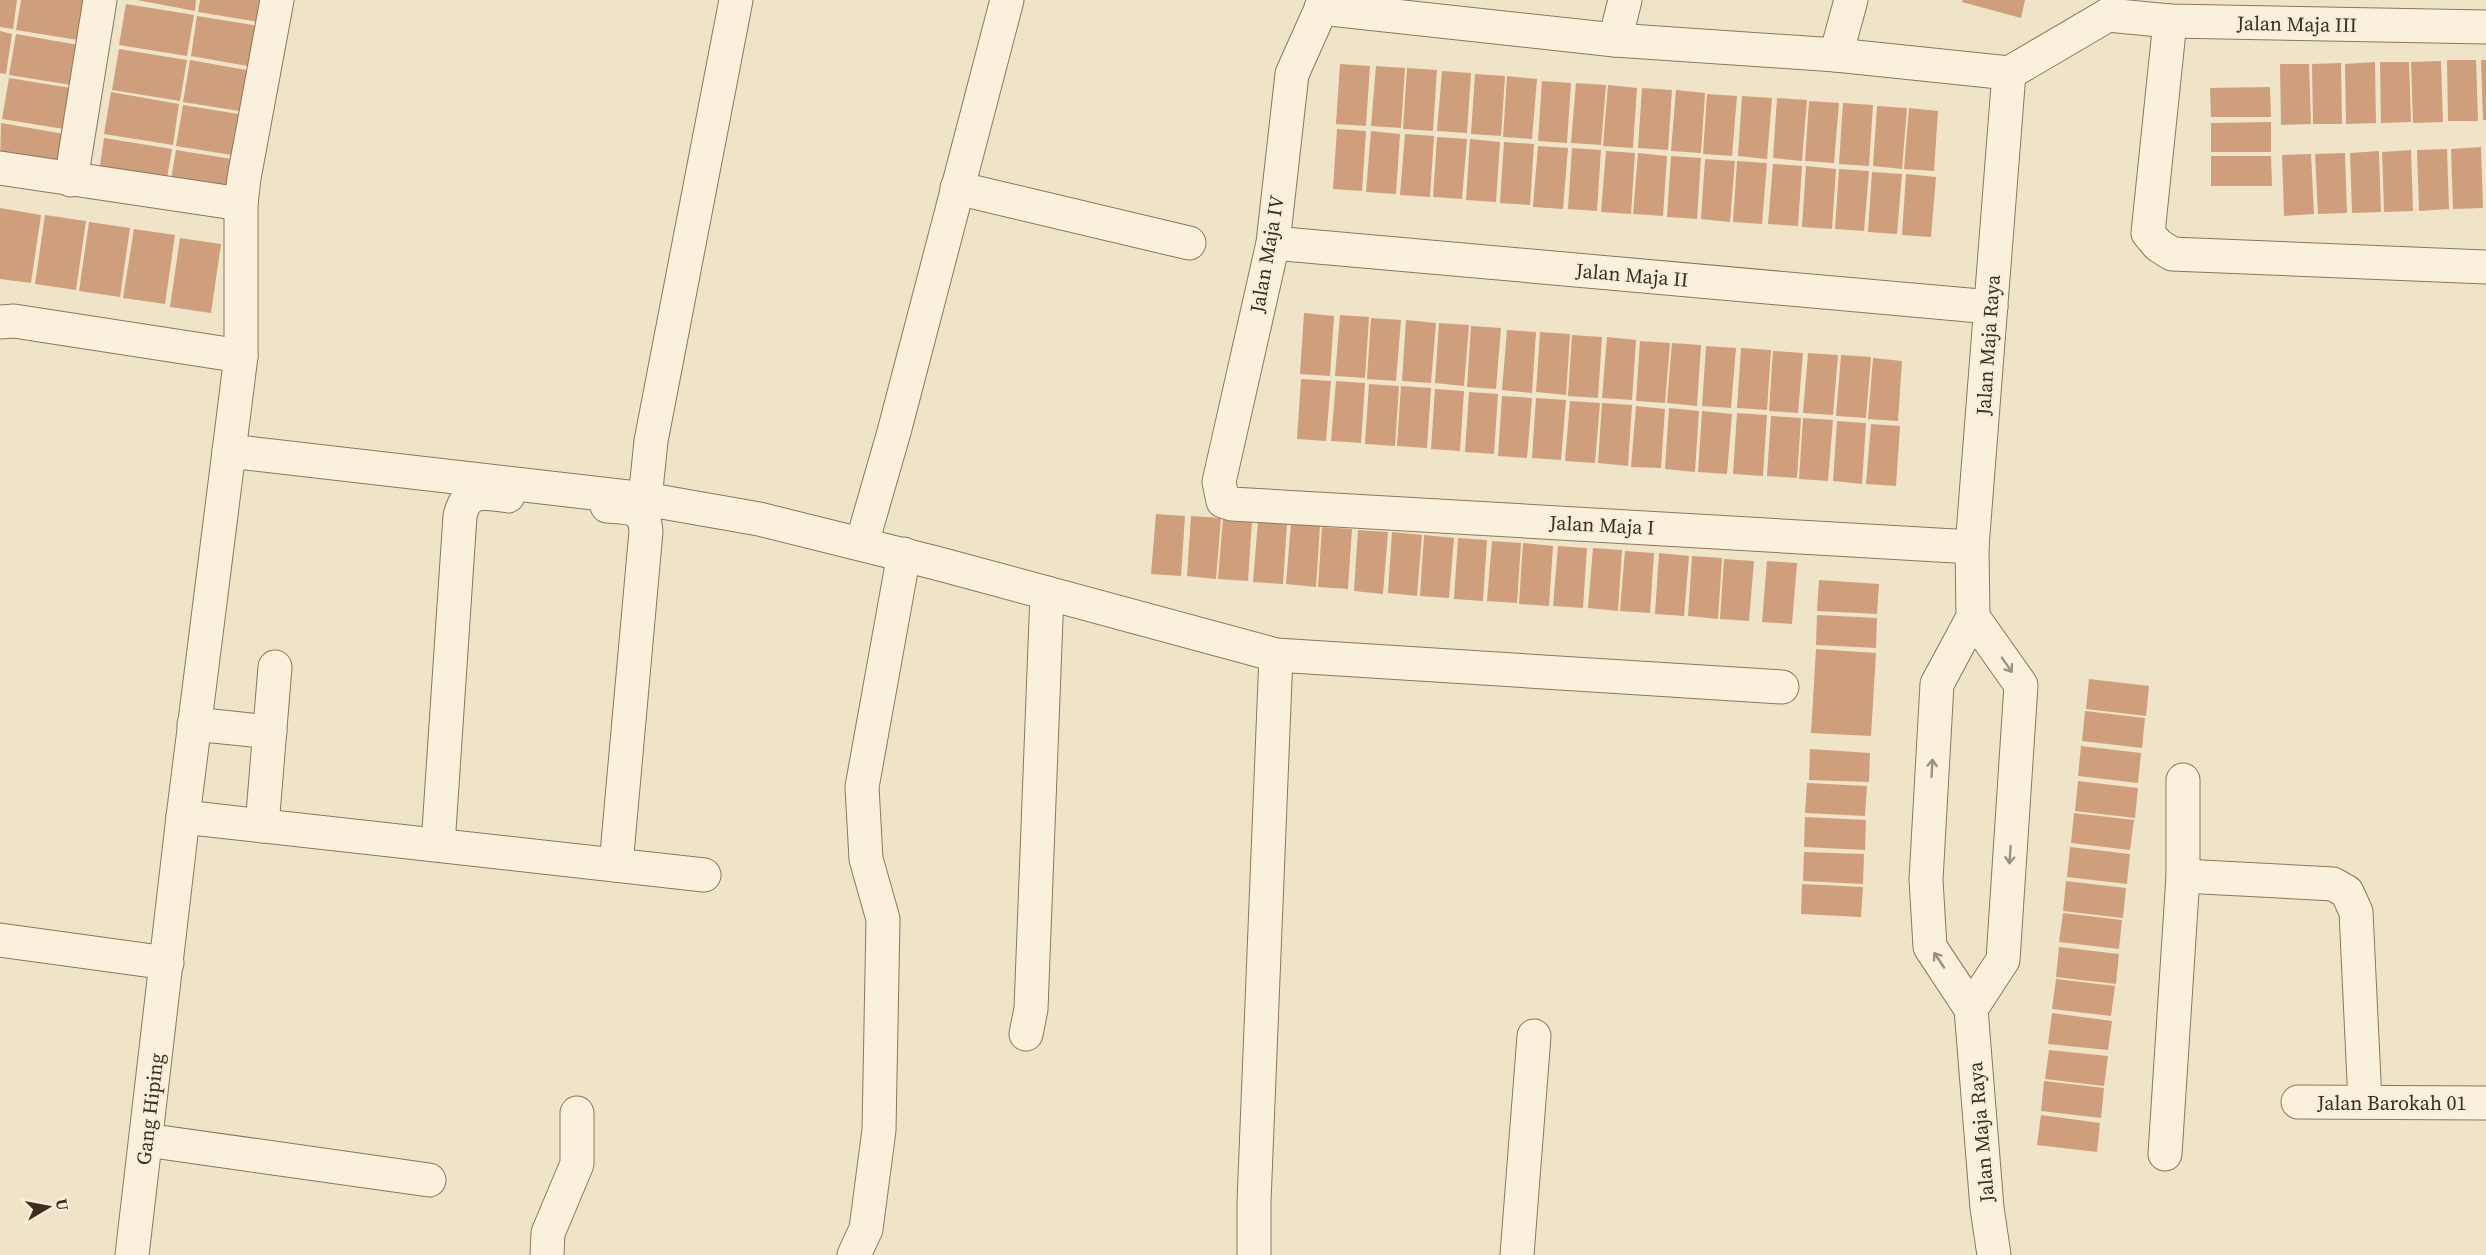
<svg xmlns="http://www.w3.org/2000/svg" width="2486" height="1255" font-family="'Source Serif 4',serif">
	<rect width="100%" height="100%" fill="#f0e4c8"/>
	<g fill="#cf9f7d">
		<polygon points="0,0 17,0 13,29 0,27"/>
		<polygon points="21,0 91,0 84,41 16,30"/>
		<polygon points="137,0 196,0 195,11"/>
		<polygon points="200,0 269,0 266,23 198,12"/>
		<polygon points="1963,0 2025,0 2021,18 1962,2"/>
		<polygon points="126,4 194,15 187,56 119,45"/>
		<polygon points="197,16 265,27 259,68 191,56"/>
		<polygon points="0,31 12,34 6,74 0,73"/>
		<polygon points="16,34 84,46 77,86 9,75"/>
		<polygon points="119,49 187,60 180,101 112,90"/>
		<polygon points="190,60 258,72 251,113 183,102"/>
		<polygon points="2447,60 2476,60 2478,121 2448,121"/>
		<polygon points="2481,60 2486,60 2486,120 2483,120"/>
		<polygon points="2441,61 2443,122 2413,123 2411,62"/>
		<polygon points="2375,62 2376,123 2346,124 2345,64"/>
		<polygon points="2380,62 2409,62 2411,122 2381,123"/>
		<polygon points="2341,63 2342,124 2313,124 2312,64"/>
		<polygon points="1340,64 1370,66 1366,126 1336,124"/>
		<polygon points="2280,64 2309,64 2311,124 2281,125"/>
		<polygon points="1376,66 1405,68 1401,128 1371,126"/>
		<polygon points="1407,68 1437,70 1433,131 1403,129"/>
		<polygon points="1442,71 1471,73 1467,133 1437,131"/>
		<polygon points="1475,74 1505,76 1501,136 1471,134"/>
		<polygon points="1507,76 1537,79 1532,139 1503,137"/>
		<polygon points="9,78 77,89 70,130 2,119"/>
		<polygon points="1542,81 1571,83 1567,143 1538,141"/>
		<polygon points="1576,83 1606,85 1601,145 1571,143"/>
		<polygon points="1608,85 1637,88 1633,148 1603,146"/>
		<polygon points="2270,87 2271,117 2211,117 2210,88"/>
		<polygon points="1642,88 1672,90 1668,150 1638,148"/>
		<polygon points="1676,90 1705,93 1701,153 1671,151"/>
		<polygon points="111,92 179,104 173,145 104,134"/>
		<polygon points="1707,94 1737,96 1732,156 1703,154"/>
		<polygon points="1742,96 1772,98 1767,159 1738,156"/>
		<polygon points="1777,98 1807,100 1802,161 1773,158"/>
		<polygon points="1809,101 1839,103 1834,163 1805,161"/>
		<polygon points="1843,103 1873,105 1869,166 1839,164"/>
		<polygon points="183,105 251,116 244,157 176,146"/>
		<polygon points="1877,106 1907,108 1902,169 1873,166"/>
		<polygon points="1909,108 1938,111 1934,171 1904,169"/>
		<polygon points="2271,122 2271,152 2211,152 2211,123"/>
		<polygon points="1,123 70,135 63,175 0,165"/>
		<polygon points="1337,129 1366,131 1362,191 1333,189"/>
		<polygon points="1371,131 1400,134 1396,194 1366,192"/>
		<polygon points="1405,134 1434,136 1430,197 1400,195"/>
		<polygon points="1437,137 1467,139 1462,199 1433,197"/>
		<polygon points="104,138 172,149 165,190 98,179"/>
		<polygon points="1470,139 1500,142 1496,202 1466,200"/>
		<polygon points="1504,142 1534,144 1530,205 1500,203"/>
		<polygon points="1538,146 1568,148 1563,209 1533,207"/>
		<polygon points="2481,147 2483,208 2453,209 2451,149"/>
		<polygon points="1572,148 1601,150 1597,211 1568,209"/>
		<polygon points="2447,149 2449,209 2419,211 2417,150"/>
		<polygon points="176,150 244,161 237,202 169,191"/>
		<polygon points="2411,150 2413,211 2384,212 2382,152"/>
		<polygon points="1606,151 1635,153 1631,214 1601,212"/>
		<polygon points="2379,151 2381,212 2352,213 2350,153"/>
		<polygon points="1638,153 1667,156 1663,216 1633,214"/>
		<polygon points="2345,153 2347,213 2318,214 2315,154"/>
		<polygon points="2311,154 2314,214 2284,216 2282,155"/>
		<polygon points="1671,156 1701,158 1697,219 1667,217"/>
		<polygon points="2211,156 2271,156 2272,186 2211,186"/>
		<polygon points="1705,159 1735,161 1730,222 1701,219"/>
		<polygon points="1737,161 1767,163 1762,224 1733,222"/>
		<polygon points="1773,164 1802,166 1798,226 1768,224"/>
		<polygon points="1806,166 1836,169 1832,229 1802,227"/>
		<polygon points="1839,169 1869,171 1864,231 1835,229"/>
		<polygon points="1872,172 1902,174 1897,234 1868,232"/>
		<polygon points="1906,174 1936,177 1931,237 1902,235"/>
		<polygon points="0,208 41,215 31,283 0,279"/>
		<polygon points="45,215 86,221 76,290 35,284"/>
		<polygon points="89,222 130,228 120,297 79,291"/>
		<polygon points="134,229 175,235 165,304 123,298"/>
		<polygon points="180,238 221,244 211,313 170,307"/>
		<polygon points="1304,313 1334,316 1330,376 1300,374"/>
		<polygon points="1340,315 1369,317 1365,378 1335,376"/>
		<polygon points="1371,318 1401,320 1396,381 1367,379"/>
		<polygon points="1406,320 1436,323 1431,383 1402,381"/>
		<polygon points="1439,323 1469,325 1464,386 1435,383"/>
		<polygon points="1471,326 1501,328 1496,389 1467,387"/>
		<polygon points="1507,330 1536,332 1532,393 1502,390"/>
		<polygon points="1540,332 1570,334 1566,395 1536,392"/>
		<polygon points="1572,335 1602,337 1598,398 1568,396"/>
		<polygon points="1607,337 1636,340 1632,400 1602,398"/>
		<polygon points="1640,341 1670,343 1665,403 1636,401"/>
		<polygon points="1672,343 1701,345 1697,406 1667,403"/>
		<polygon points="1706,346 1736,348 1731,408 1702,406"/>
		<polygon points="1741,348 1771,350 1767,410 1737,408"/>
		<polygon points="1773,351 1803,353 1798,413 1769,411"/>
		<polygon points="1808,353 1838,355 1833,415 1803,413"/>
		<polygon points="1841,355 1871,357 1866,418 1836,416"/>
		<polygon points="1873,358 1902,361 1898,421 1868,419"/>
		<polygon points="1301,379 1331,381 1326,441 1297,439"/>
		<polygon points="1336,381 1365,383 1361,443 1331,441"/>
		<polygon points="1369,384 1399,386 1395,446 1365,444"/>
		<polygon points="1401,386 1431,388 1427,448 1397,446"/>
		<polygon points="1435,389 1464,391 1460,451 1431,449"/>
		<polygon points="1469,392 1498,394 1494,454 1465,452"/>
		<polygon points="1502,396 1532,398 1527,458 1498,456"/>
		<polygon points="1536,398 1566,400 1561,460 1532,458"/>
		<polygon points="1570,401 1600,403 1595,463 1565,461"/>
		<polygon points="1602,403 1632,405 1628,466 1598,463"/>
		<polygon points="1636,406 1665,409 1661,468 1631,467"/>
		<polygon points="1669,408 1699,411 1695,472 1665,469"/>
		<polygon points="1702,411 1732,414 1727,474 1698,472"/>
		<polygon points="1737,413 1767,415 1763,476 1733,474"/>
		<polygon points="1771,416 1801,418 1797,478 1767,476"/>
		<polygon points="1803,418 1833,420 1828,481 1799,479"/>
		<polygon points="1837,421 1866,423 1862,484 1833,481"/>
		<polygon points="1871,424 1900,426 1896,486 1866,484"/>
		<polygon points="1156,514 1185,516 1181,576 1151,574"/>
		<polygon points="1191,516 1221,518 1216,579 1187,576"/>
		<polygon points="1223,519 1252,521 1248,581 1218,579"/>
		<polygon points="1258,521 1287,523 1283,584 1253,582"/>
		<polygon points="1291,523 1320,526 1316,587 1286,584"/>
		<polygon points="1322,527 1352,529 1348,589 1318,587"/>
		<polygon points="1358,530 1388,532 1383,594 1354,591"/>
		<polygon points="1392,532 1422,535 1417,596 1388,593"/>
		<polygon points="1424,535 1454,538 1449,598 1420,596"/>
		<polygon points="1458,538 1487,540 1483,601 1454,599"/>
		<polygon points="1492,541 1521,543 1517,603 1487,601"/>
		<polygon points="1523,543 1553,546 1549,606 1519,604"/>
		<polygon points="1558,546 1587,548 1583,608 1553,606"/>
		<polygon points="1593,548 1622,550 1618,611 1588,608"/>
		<polygon points="1625,551 1654,553 1650,613 1620,611"/>
		<polygon points="1659,553 1689,556 1684,616 1655,614"/>
		<polygon points="1692,556 1722,558 1718,619 1688,616"/>
		<polygon points="1724,559 1754,561 1749,621 1720,619"/>
		<polygon points="1767,561 1797,563 1792,624 1762,622"/>
		<polygon points="1819,580 1879,584 1877,614 1817,611"/>
		<polygon points="1817,615 1877,618 1876,648 1816,645"/>
		<polygon points="1816,649 1876,653 1871,736 1811,733"/>
		<polygon points="2089,679 2149,686 2146,716 2086,709"/>
		<polygon points="2085,711 2145,718 2142,748 2082,741"/>
		<polygon points="2081,746 2141,753 2138,783 2078,776"/>
		<polygon points="1810,749 1870,753 1869,782 1809,780"/>
		<polygon points="2078,781 2138,788 2135,818 2075,811"/>
		<polygon points="1807,783 1867,786 1865,816 1805,813"/>
		<polygon points="2074,813 2134,820 2130,850 2071,843"/>
		<polygon points="1805,817 1866,820 1865,850 1804,847"/>
		<polygon points="2070,847 2130,854 2127,884 2067,877"/>
		<polygon points="1804,852 1864,854 1863,884 1803,881"/>
		<polygon points="2066,881 2126,888 2123,918 2063,911"/>
		<polygon points="1802,884 1863,887 1861,917 1801,914"/>
		<polygon points="2063,913 2122,920 2119,949 2059,942"/>
		<polygon points="2059,947 2119,954 2116,984 2056,977"/>
		<polygon points="2056,979 2115,986 2111,1016 2052,1009"/>
		<polygon points="2052,1013 2112,1021 2108,1050 2048,1044"/>
		<polygon points="2049,1050 2108,1056 2104,1086 2045,1079"/>
		<polygon points="2044,1081 2104,1088 2101,1118 2041,1111"/>
		<polygon points="2041,1115 2100,1123 2097,1152 2037,1145"/>
	</g>
	<g fill="none" stroke-linecap="round" stroke-linejoin="round">
		<defs>
			<g id="minor">
				<polyline points="1325,0 1292,74 1273,243 1219,482 1223,501 1232,504 1972,547"/>
				<polyline points="1321,8 1615,40 1836,55 2009,73 2108,15"/>
				<polyline points="2108,15 2170,21 2486,27"/>
				<polyline points="2170,21 2148,233 2158,245 2172,254 2486,267"/>
				<polyline points="1615,40 1625,0"/>
				<polyline points="1836,55 1851,0"/>
				<polyline points="0,168 241,204"/>
				<polyline points="71,180 100,0"/>
				<polyline points="957,188 1189,243"/>
				<polyline points="1273,243 1991,307"/>
				<polyline points="0,322 14,321 241,356"/>
				<polyline points="229,451 645,499 759,519 936,563 1276,655 1782,687"/>
				<polyline points="645,499 651,441 736,0"/>
				<path d="M607 506C627 508 644 505 646 531L616 865"/>
				<polyline points="862,543 894,432 1007,0"/>
				<polyline points="194,724 270,732"/>
				<polyline points="183,817 704,875"/>
				<polyline points="262,826 275,667"/>
				<path d="M438 845 460 516C467 487 485 493 508 496"/>
				<polyline points="2183,876 2333,884 2347,892 2356,912 2365,1102"/>
				<polyline points="0,940 167,963"/>
				<polyline points="1971,1009 2003,960 2021,685 1973,617"/>
				<polyline points="1026,1034 1031,1009 1047,593"/>
				<polyline points="2298,1102 2486,1103"/>
				<polyline points="146,1140 429,1180"/>
				<polyline points="2165,1154 2183,876 2183,780"/>
				<polyline points="132,1255 183,817 241,356 241,204 244,178 277,0"/>
				<polyline points="547,1255 548,1233 577,1164 577,1113"/>
				<polyline points="854,1255 866,1229 879,1130 883,919 866,859 862,787 904,554"/>
				<polyline points="1254,1255 1254,1202 1276,655"/>
				<polyline points="1517,1255 1534,1036"/>
				<polyline points="1994,1255 1987,1208 1971,1009 1930,947 1926,880 1937,684 1973,617 1972,547 2009,73"/>
			</g>
		</defs>
		<use href="#minor" stroke="#8d765c" stroke-width="35"/>
		<use href="#minor" stroke="#faf1dc" stroke-width="33"/>
	</g>
	<defs><path id="oneway-shaft" d="M-6 0H5M1.5-3L5.5 0L1.5 3" fill="none" stroke-width="1.6" stroke-linecap="round" stroke-linejoin="round" transform="scale(1.5)"/></defs>
	<g stroke="#9c907e">
		<use href="#oneway-shaft" transform="translate(2007 665) rotate(55)"/>
		<use href="#oneway-shaft" transform="translate(1932 768) rotate(-87)"/>
		<use href="#oneway-shaft" transform="translate(2010 855) rotate(94)"/>
		<use href="#oneway-shaft" transform="translate(1939 960) rotate(-124)"/>
	</g>
	<g text-anchor="middle" stroke-width="5" stroke-linejoin="round" paint-order="stroke">
		<g font-size="20" fill="#3d2e20" stroke="#f7eed8">
			<text transform="translate(2297 24) rotate(1)" y="7">Jalan Maja III</text>
			<text transform="translate(1267 254) rotate(-80)" y="7">Jalan Maja IV</text>
			<text transform="translate(1632 275) rotate(5)" y="7">Jalan Maja II</text>
			<text transform="translate(1988 345) rotate(-86)" y="7">Jalan Maja Raya</text>
			<text transform="translate(1602 525) rotate(3)" y="7">Jalan Maja I</text>
			<text x="2392" y="1110">Jalan Barokah 01</text>
			<text transform="translate(150 1109) rotate(-83)" y="7">Gang Hiping</text>
			<text transform="translate(1981 1132) rotate(-95)" y="7">Jalan Maja Raya</text>
		</g>
	</g>
	<g transform="translate(48 1207) rotate(80)" stroke="#f7eed8" stroke-width="4.5" paint-order="stroke">
	<path d="M0-4.5L10 22L0 15L-10 22Z" fill="#3d2e20"/>
	<text y="-9" font-size="16" font-weight="bold" text-anchor="middle" fill="#3d2e20">U</text>
	</g>
</svg>
